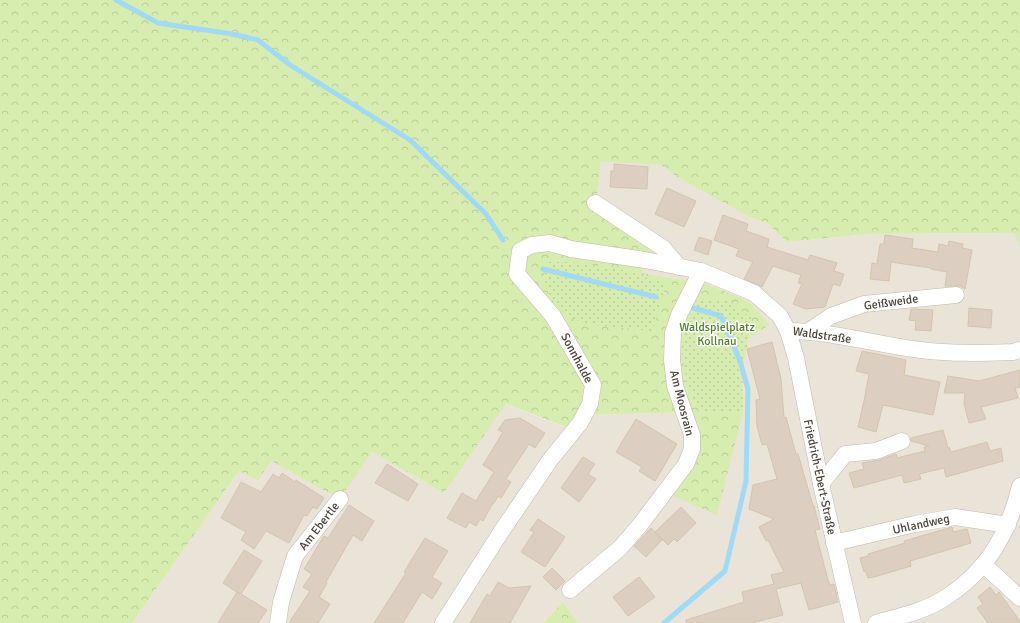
<svg xmlns="http://www.w3.org/2000/svg" width="1020" height="623" font-family="Signika,sans-serif">
	<defs>
		<pattern id="forest-crowns" width="20" height="18" patternUnits="userSpaceOnUse"><rect width="20" height="18" fill="#d6edaf"/><path d="M2 6a3 3 0 1 1 6 0M12 15a3 3 0 1 1 6 0" fill="none" stroke="#b9cc97"/></pattern>
		<pattern id="park-dots" width="8" height="8" patternUnits="userSpaceOnUse"><rect width="8" height="8" fill="#d6edaf"/><path d="M2 2h.1M6 6h.1" fill="none" stroke="#b9cc97" stroke-width="1.8" stroke-linecap="round"/></pattern>
	</defs>
	<rect width="100%" height="100%" fill="#f6f1ea"/>
	<polygon fill="#eae3d7" points="601,160 661,165 677,177 751,218 767,223 787,242 869,234 1015,233 1020,249 1020,623 578,623 563,602 543,623 132,623 239,471 271,461 340,498 372,452 444,493 505,404 565,427 585,415 693,412 700,434 743,412 742,371 749,338 768,325 706,284 642,273 645,260 663,248 595,203"/>
	<g fill="url(#forest-crowns)">
		<polygon points="0,0 1020,0 1020,249 1014,233 869,234 787,242 767,223 751,218 677,177 661,165 601,161 596,203 663,248 645,260 642,273 706,284 748,301 769,325 749,338 742,371 743,412 717,515 673,496 693,462 700,434 693,412 585,415 566,427 506,404 444,493 372,452 340,499 271,461 258,480 239,471 132,623 0,623"/>
		<polygon points="563,602 578,623 543,623"/>
	</g>
	<g fill="url(#park-dots)">
		<polygon points="549,262 571,262 623,270 666,284 652,331 584,324 557,308 545,285"/>
		<polygon points="697,299 725,300 752,318 742,371 743,412 700,411 688,388 682,354 687,322"/>
	</g>
	<g fill="none" stroke-linecap="round" stroke-linejoin="round">
		<g stroke="#a1daf7" stroke-width="5">
			<polyline points="116,0 158,23 232,34 258,40 290,65 410,140 486,214 503,240"/>
			<polyline points="543,269 656,297"/>
			<polyline points="664,623 725,571 746,481 748,389 740,361 721,316 693,308"/>
		</g>
	</g>
	<g fill="#dccfc1" stroke="#d4c4b0">
		<polygon points="614,164 648,167 647,189 610,187 611,171 614,171"/>
		<polygon points="667,188 696,201 684,227 655,214"/>
		<polygon points="723,215 748,224 746,231 769,239 767,247 808,260 810,255 837,263 834,271 844,274 840,286 833,284 825,307 806,309 793,304 802,284 798,283 801,275 773,266 762,287 744,279 753,262 736,256 739,249 714,240"/>
		<polygon points="885,235 913,239 912,248 938,252 939,244 948,246 949,241 963,244 962,248 972,250 965,289 960,286 945,286 947,272 931,269 931,268 891,262 889,281 870,279 872,263 877,264 880,244 884,244"/>
		<polygon points="699,237 712,241 708,255 694,250"/>
		<polygon points="969,308 992,310 991,328 968,326"/>
		<polygon points="911,309 933,310 931,331 915,330 916,321 909,320"/>
		<polygon points="772,342 781,379 784,418 786,417 796,454 798,454 813,506 814,506 820,529 815,530 828,580 830,585 834,584 838,602 809,610 801,583 776,589 783,615 752,623 686,623 686,620 744,602 742,592 774,584 771,575 784,572 768,540 766,541 759,527 774,519 749,509 753,485 777,479 767,444 762,445 757,426 756,400 760,399 747,349"/>
		<polygon points="862,351 906,360 904,375 940,382 933,415 883,405 876,432 858,427 864,401 869,374 856,371"/>
		<polygon points="1020,370 1020,387 1015,388 1018,398 981,407 986,419 969,423 964,404 965,393 944,393 948,376 979,381"/>
		<polygon points="520,418 545,433 535,448 529,444 506,479 511,482 501,498 498,496 494,503 493,503 483,521 480,519 476,526 469,522 466,528 447,518 462,493 476,501 494,472 483,465 503,432 498,430 505,420"/>
		<polygon points="636,419 677,444 655,481 639,471 642,467 616,452"/>
		<polygon points="943,430 948,448 949,447 951,452 987,442 990,451 1001,448 1003,461 946,477 944,468 919,474 921,479 904,483 902,475 854,488 849,473 864,469 862,463 879,460 896,454 897,458 925,451 924,447 929,446 911,441 911,438"/>
		<polygon points="583,457 595,464 588,474 596,479 579,502 561,488"/>
		<polygon points="387,464 418,484 408,501 375,483"/>
		<polygon points="282,473 295,482 296,480 324,498 317,509 313,507 307,516 304,515 289,543 266,531 254,549 241,540 246,532 221,518 241,482 261,492 273,474 279,478"/>
		<polygon points="349,505 374,521 362,541 353,535 326,582 327,583 319,597 330,604 318,623 289,623 310,591 303,587 312,574 304,569 324,536 328,538"/>
		<polygon points="681,507 696,523 677,542 674,539 668,545 655,532"/>
		<polygon points="538,519 565,537 545,567 521,552 534,532 530,530"/>
		<polygon points="952,527 953,532 967,529 971,543 910,561 911,566 874,577 868,578 866,571 864,572 860,558 868,556 868,554 905,543 904,541"/>
		<polygon points="651,528 662,540 646,557 634,546"/>
		<polygon points="425,538 448,551 432,577 442,583 432,599 422,592 403,623 374,623 406,573 404,572"/>
		<polygon points="244,550 262,561 241,594 267,610 258,623 218,623 237,592 240,594 223,583"/>
		<polygon points="552,568 565,581 556,590 543,577"/>
		<polygon points="639,577 655,597 628,616 613,597"/>
		<polygon points="498,582 509,588 531,586 510,623 470,623 487,594 490,596"/>
		<polygon points="990,587 996,595 999,592 1020,621 1020,623 988,623 977,608 983,604 978,597"/>
	</g>
	<g fill="none" stroke-linecap="round" stroke-linejoin="round">
		<defs>
			<g id="minor">
				<polyline points="595,203 663,248 679,267"/>
				<path d="M788 331C832 331 877 345 921 350 952 354 982 353 1013 352L1020 350"/>
				<polyline points="809,331 831,316 864,304 956,295"/>
				<polyline points="821,484 845,454 876,451 902,441"/>
				<polyline points="834,543 915,524 955,517 1008,525"/>
				<polyline points="984,565 1020,598"/>
				<polyline points="570,590 620,548 640,525 686,464 692,449 692,435 675,386 672,360 673,333 679,315 701,271"/>
				<polyline points="278,623 281,602 295,556 340,499"/>
				<polyline points="443,623 501,532 550,460 580,423 590,404 593,385 553,316 517,274 520,251 532,245 550,243 571,249 645,260 701,271 754,293 780,316 788,331 796,358 821,484 853,623"/>
				<path d="M876 623C897 617 921 612 940 601 985 574 1008 536 1020 486"/>
			</g>
		</defs>
		<use href="#minor" stroke="#c3b9ab" stroke-width="17"/>
		<use href="#minor" stroke="#fff" stroke-width="16"/>
	</g>
	<g text-anchor="middle" stroke-width="3" stroke-linejoin="round" paint-order="stroke">
		<g font-size="12" fill="#4b4237" stroke="#fff">
			<text transform="translate(891 302) rotate(-8)" y="4">Geißweide</text>
			<text transform="translate(822 335) rotate(8)" y="4">Waldstraße</text>
			<text transform="translate(577 358) rotate(62)" y="4">Sonnhalde</text>
			<text transform="translate(682 403) rotate(76)" y="4">Am Moosrain</text>
			<text transform="translate(820 477) rotate(78)" y="4">Friedrich-Ebert-Straße</text>
			<text transform="translate(921 524) rotate(-12)" y="4">Uhlandweg</text>
			<text transform="translate(319 526) rotate(-52)" y="4">Am Ebertle</text>
		</g>
		<g font-size="12" fill="#4e8323" stroke="#fff">
			<text x="717" y="331">Waldspielplatz<tspan x="717" dy="14">Kollnau</tspan></text>
		</g>
	</g>
</svg>
